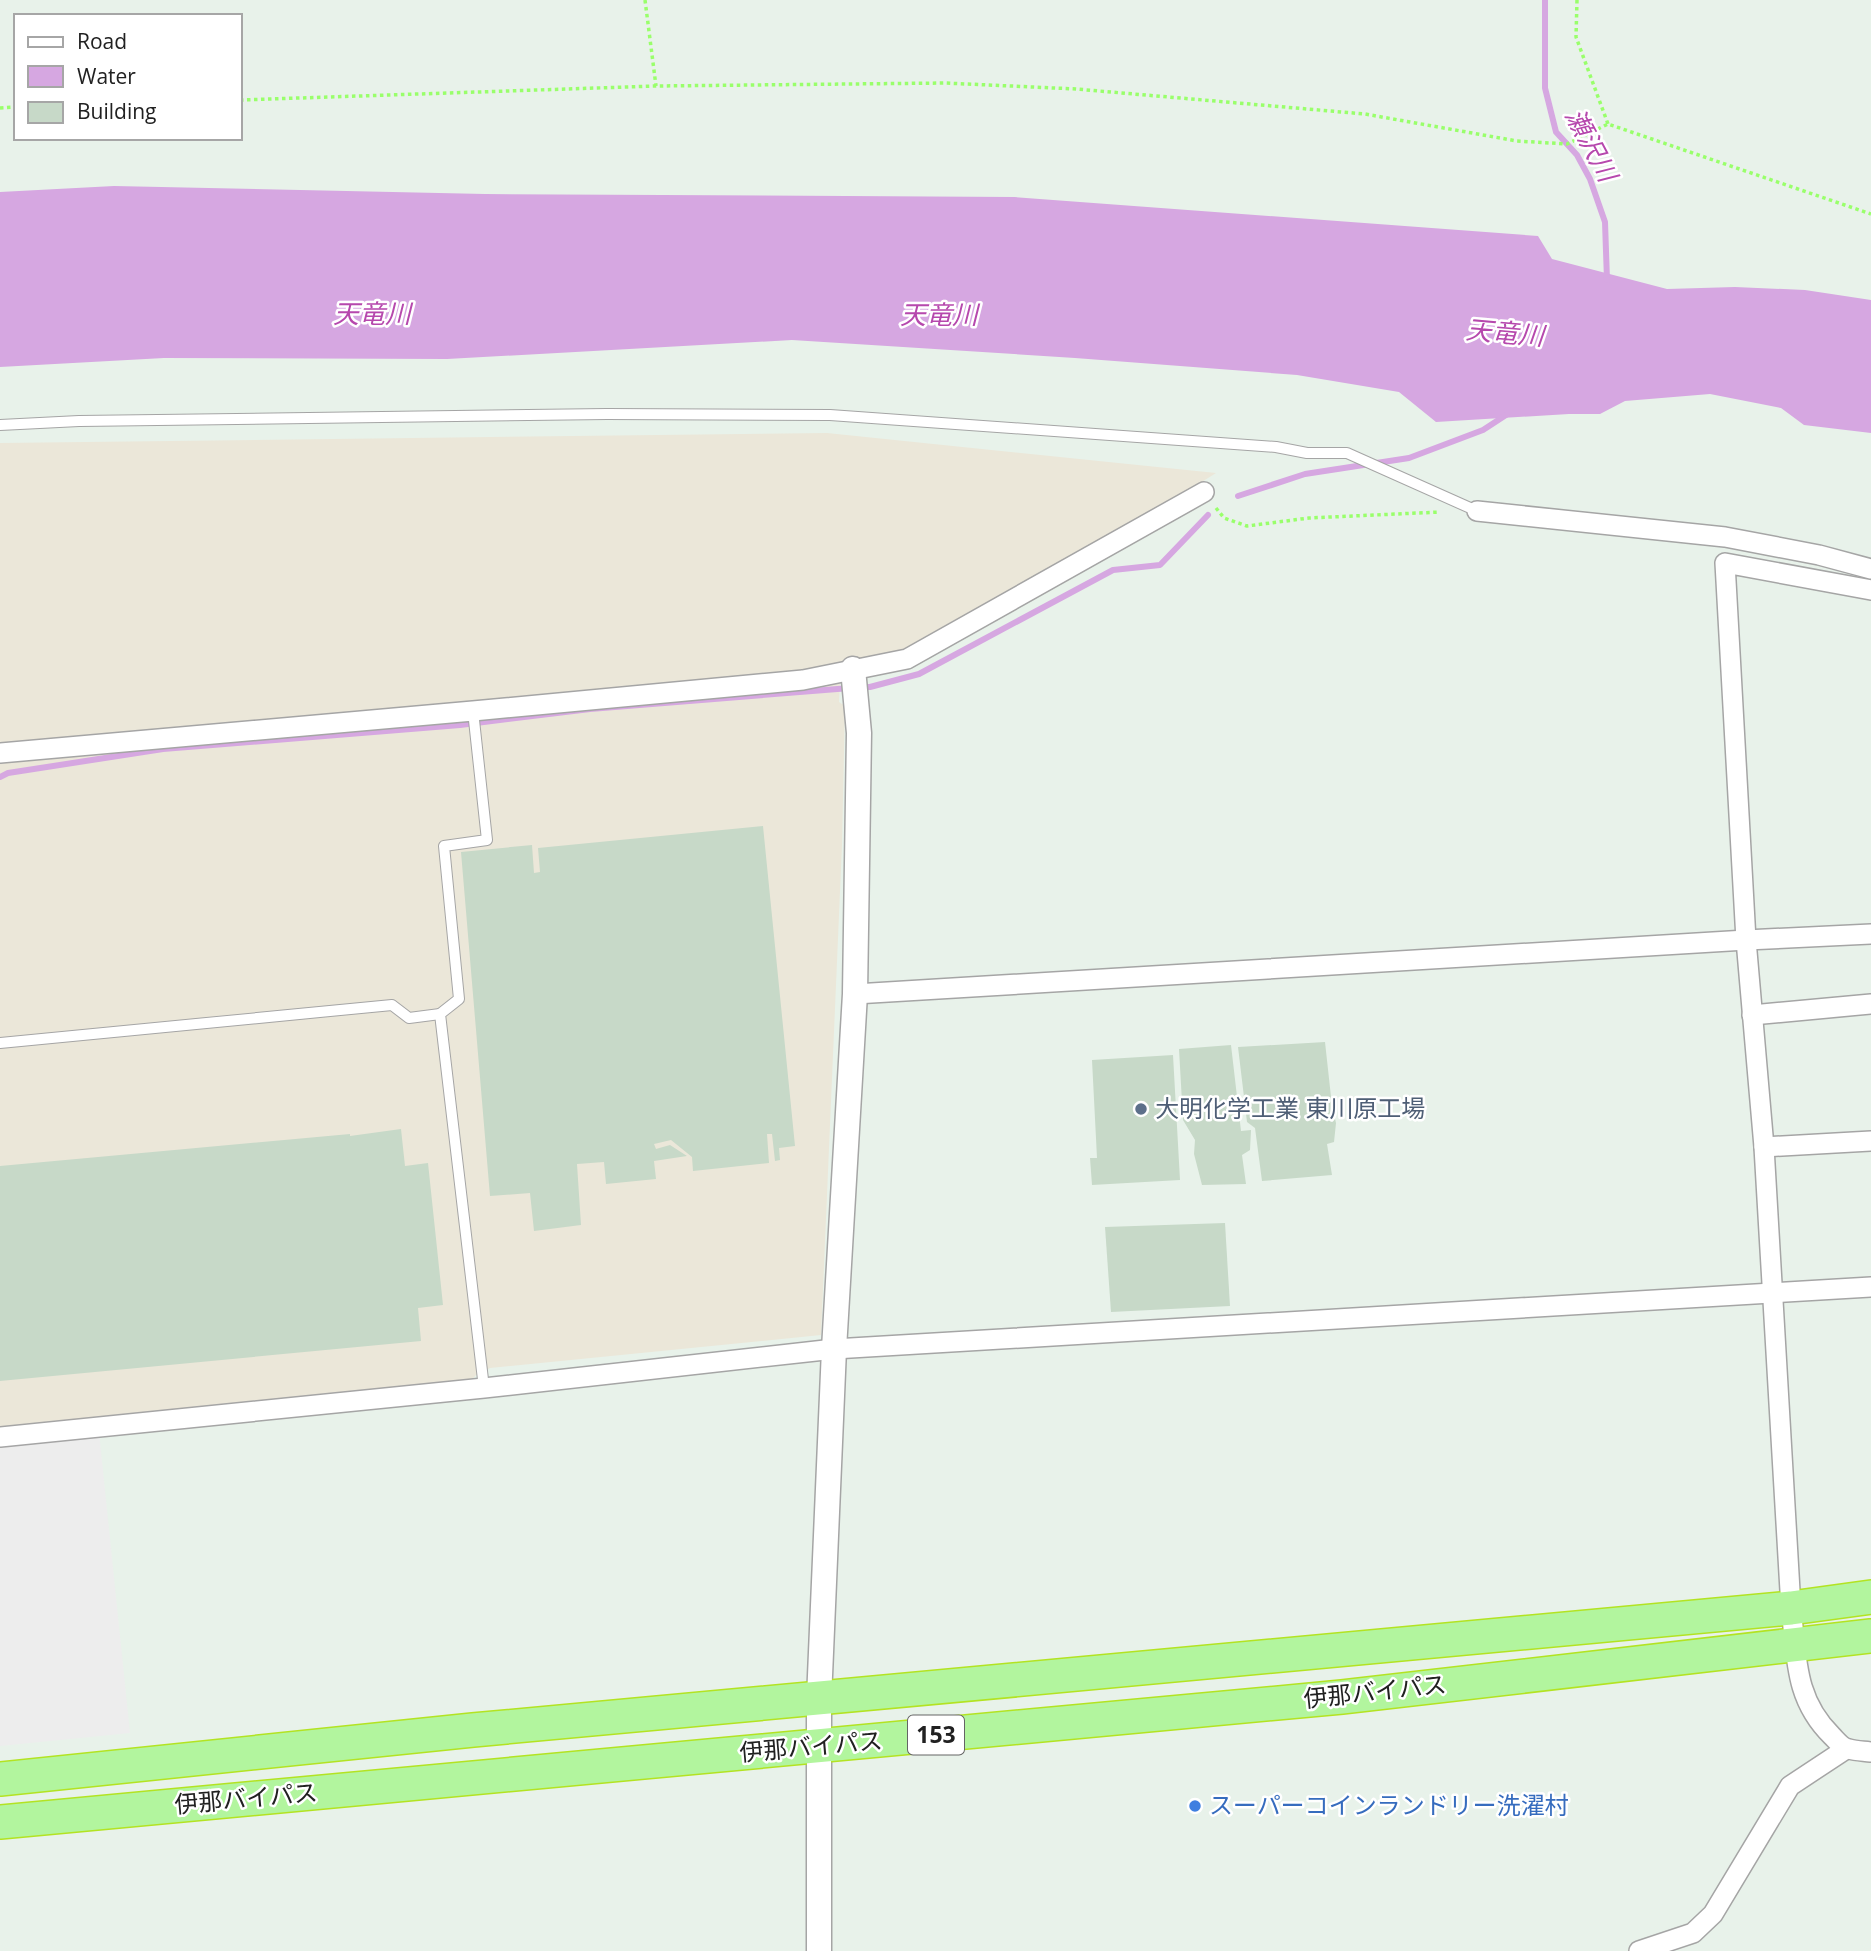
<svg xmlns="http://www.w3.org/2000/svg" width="1871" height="1951" font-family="'Open Sans','Noto Sans JP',sans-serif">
	<rect width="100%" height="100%" fill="#e8f2ea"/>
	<polygon fill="#ebe7d9" points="827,433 1216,473 907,667 840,683 839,702 845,706 842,845 821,1335 490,1368 476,1375 468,1384 0,1432 0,443"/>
	<polygon fill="#ededed" points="99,1432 130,1733 0,1746 0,1442"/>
	<polygon fill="#d6a7e1" points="114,186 485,194 1014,197 1538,236 1552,259 1667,289 1735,287 1805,290 1871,300 1871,433 1804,425 1781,408 1710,394 1625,401 1600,414 1569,414 1436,422 1399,392 1297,375 1075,358 792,340 447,359 164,358 0,367 0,192"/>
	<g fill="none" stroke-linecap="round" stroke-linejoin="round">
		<g stroke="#d6a7e1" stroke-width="6">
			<polyline points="1545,0 1545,88 1556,132 1577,155 1590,179 1605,222 1607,280"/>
			<polyline points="1238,496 1305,474 1409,458 1483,430 1506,415"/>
			<polyline points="861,687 870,687 919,674 1113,570 1160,565 1208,515"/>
			<polyline points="0,777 8,773 163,749 460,725 590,709 850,688"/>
		</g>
	</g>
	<g fill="#c7d9c8">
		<polygon points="763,826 795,1146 779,1148 780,1160 775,1161 772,1134 767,1134 769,1163 693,1171 692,1157 671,1140 654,1144 656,1149 670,1145 687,1156 654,1161 656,1179 606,1184 604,1162 577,1164 581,1225 534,1231 530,1193 490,1196 461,852 532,845 534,873 540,872 538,848"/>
		<polygon points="1325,1042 1332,1106 1336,1123 1334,1142 1327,1144 1332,1175 1262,1181 1255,1128 1247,1122 1238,1047"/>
		<polygon points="1231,1045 1241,1131 1251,1130 1250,1150 1242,1155 1246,1184 1202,1185 1194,1154 1195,1140 1183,1120 1179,1049"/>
		<polygon points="1173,1055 1180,1180 1092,1185 1090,1158 1097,1158 1092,1060"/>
		<polygon points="401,1129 405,1166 428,1163 443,1305 418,1308 421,1341 0,1381 0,1166 350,1134 350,1136"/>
		<polygon points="1225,1223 1230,1306 1111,1312 1105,1227"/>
	</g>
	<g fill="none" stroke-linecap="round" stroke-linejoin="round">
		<defs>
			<g id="service">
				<polyline points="0,425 79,421 607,414 830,415 1276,447 1307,453 1347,453 1477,511"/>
				<polyline points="473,711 487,840 444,846 459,999 440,1014 484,1388"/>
				<polyline points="0,1043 392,1005 409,1018 440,1014"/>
			</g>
			<g id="minor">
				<polyline points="1477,511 1725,537 1819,555 1871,569"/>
				<path d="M1871 590 1725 563 1746 940 1764 1147 1791 1608C1797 1657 1794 1699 1832 1736 1837 1741 1842 1748 1849 1749 1856 1751 1864 1751 1871 1752"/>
				<polyline points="0,753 473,711 803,680 907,659 1204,492"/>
				<polyline points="855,994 1746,940 1871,934"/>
				<polyline points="1752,1015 1871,1004"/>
				<polyline points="1764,1147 1871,1141"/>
				<polyline points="0,1437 484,1388 834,1349 1871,1287"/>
				<polyline points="1639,1951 1693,1933 1713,1914 1790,1786 1846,1749"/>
			</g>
			<polyline id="tertiary" points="819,1951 819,1699 834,1349 855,994 859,733 853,669"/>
			<g id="trunk">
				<polyline points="0,1779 473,1730 1791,1608 1871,1597"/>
				<polyline points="0,1822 1342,1697 1871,1636"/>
			</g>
		</defs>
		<use href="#service" stroke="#a5a5a5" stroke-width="12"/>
		<use href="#minor" stroke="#a5a5a5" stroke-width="22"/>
		<use href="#tertiary" stroke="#a5a5a5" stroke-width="27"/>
		<use href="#trunk" stroke="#b3e322" stroke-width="36"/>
		<g stroke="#99ff6b" stroke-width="3.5" stroke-dasharray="3.5 3.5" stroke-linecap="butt">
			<polyline points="645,0 656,86"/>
			<polyline points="1577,0 1576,37 1608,124"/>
			<polyline points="240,100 656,86 945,83 1076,89 1365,114 1517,141 1567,144 1608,124 1871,214"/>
			<polyline points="0,108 16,107"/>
			<polyline points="1216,508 1224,518 1247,526 1309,518 1440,512"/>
		</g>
		<use href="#service" stroke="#fff" stroke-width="10"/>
		<use href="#minor" stroke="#fff" stroke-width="19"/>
		<use href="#tertiary" stroke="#fff" stroke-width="24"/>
		<use href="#trunk" stroke="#b2f59e" stroke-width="33"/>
	</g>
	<circle fill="#5c6f8a" stroke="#fff" stroke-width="2.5" cx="1141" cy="1109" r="7"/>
	<circle fill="#3f7fe0" stroke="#fff" stroke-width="2.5" cx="1195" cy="1806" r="7"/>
	<g text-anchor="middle" stroke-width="5" stroke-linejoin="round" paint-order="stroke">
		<rect fill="#fff" stroke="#646464" stroke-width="2" x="908" y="1715.5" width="56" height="39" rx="5"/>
		<g font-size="23" font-weight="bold" fill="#212121">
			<text x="936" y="1743">153</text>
		</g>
		<g font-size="24" fill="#4e5e75" stroke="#fff" text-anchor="start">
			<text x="1155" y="1117">大明化学工業 東川原工場</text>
		</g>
		<g font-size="24" fill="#212121" stroke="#fff">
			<text transform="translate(1375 1692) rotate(-6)" y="8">伊那バイパス</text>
			<text transform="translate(811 1747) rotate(-5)" y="8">伊那バイパス</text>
			<text transform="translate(246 1799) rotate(-5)" y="8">伊那バイパス</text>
		</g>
		<g font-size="24" fill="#366cbe" stroke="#fff" text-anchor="start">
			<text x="1209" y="1814">スーパーコインランドリー洗濯村</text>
		</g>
		<g font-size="26" font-style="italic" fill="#b648ad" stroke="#fff">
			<text transform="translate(1591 145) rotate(62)" y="9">瀬沢川</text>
			<text x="372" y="323">天竜川</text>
			<text x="939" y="324">天竜川</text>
			<text transform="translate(1505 333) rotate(5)" y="9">天竜川</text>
		</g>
	</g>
	<rect x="14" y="14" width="228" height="126" fill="#ffffff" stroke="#a6a6a6" stroke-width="2"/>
	<rect x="28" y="37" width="35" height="10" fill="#ffffff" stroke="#a6a6a6" stroke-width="2"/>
	<text x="77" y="49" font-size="21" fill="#212121">Road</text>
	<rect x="28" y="66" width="35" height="21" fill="#d6a7e1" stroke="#a6a6a6" stroke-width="2"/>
	<text x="77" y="84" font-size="21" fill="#212121">Water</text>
	<rect x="28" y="102" width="35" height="21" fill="#c7d9c8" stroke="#a6a6a6" stroke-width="2"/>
	<text x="77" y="119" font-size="21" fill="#212121">Building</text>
</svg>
